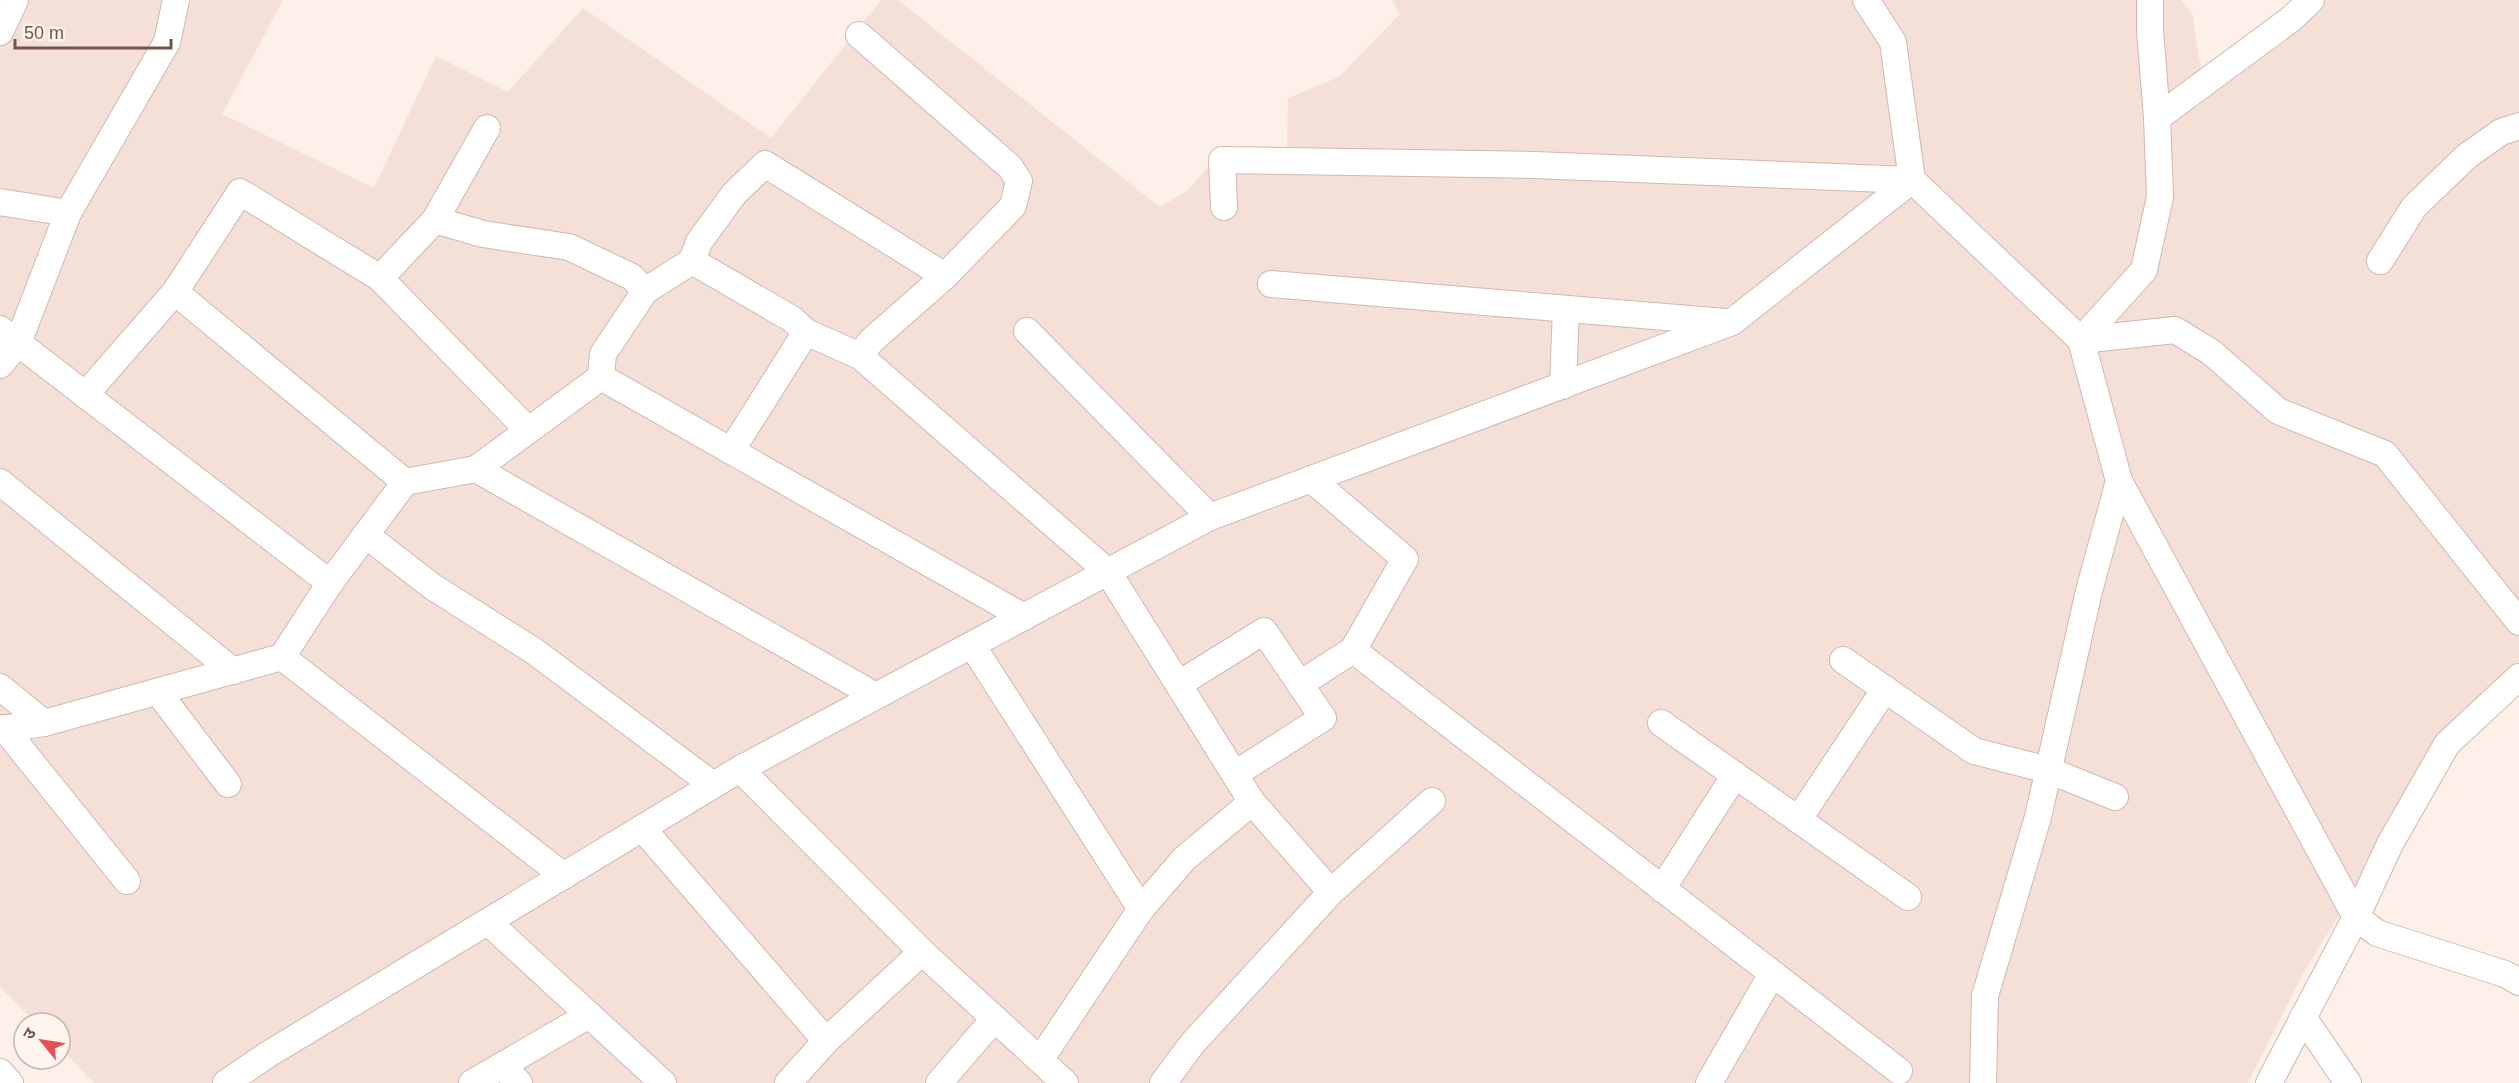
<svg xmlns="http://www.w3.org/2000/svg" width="2519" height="1083" font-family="Arial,'Noto Sans Devanagari',sans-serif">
	<rect width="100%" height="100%" fill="#fcf0e9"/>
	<polygon fill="#f4e0d7" points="0,0 283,0 222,114 374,188 436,56 508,92 583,8 771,138 881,0 898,0 1160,207 1189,189 1225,147 1287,148 1288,98 1339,77 1400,14 1392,0 2181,0 2192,13 2204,89 2315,0 2519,0 2519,686 2483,712 2380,850 2305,970 2248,1083 94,1083 60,1048 60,1023 36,1023 0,987"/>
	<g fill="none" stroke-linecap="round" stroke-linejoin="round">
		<defs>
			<g id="minor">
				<polyline points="2150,0 2150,30 2157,118 2160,197 2144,270 2081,340 2175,330 2211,352 2278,411 2385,454 2519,622"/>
				<polyline points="0,32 15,0"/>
				<polyline points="859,35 1010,167 1019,181 1013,206 945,276 871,341 860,356"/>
				<polyline points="2157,118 2291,19 2311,0"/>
				<polyline points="487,128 435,220 380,278 528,430"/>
				<polyline points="0,202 68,213 167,42 176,0"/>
				<polyline points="1224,207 1222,160 1534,165 1912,180 1893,42 1866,0"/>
				<polyline points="435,220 483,234 569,247 632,277 645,291"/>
				<polyline points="692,261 792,319 806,332 860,356 1108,572 1252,802 1184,859 1141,909"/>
				<polyline points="2380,261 2414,207 2467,156 2501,132 2519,126"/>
				<polyline points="1271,284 1725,322"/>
				<polyline points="175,292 405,482"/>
				<polyline points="0,329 330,583"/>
				<polyline points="1027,331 1210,517"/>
				<polyline points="0,365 18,343 68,213"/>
				<polyline points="601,377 603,354 645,291 692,261 699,242 734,194 765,164 945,276"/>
				<polyline points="1563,386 1566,309"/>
				<polyline points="85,395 175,292 240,192 380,278"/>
				<polyline points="731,451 806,332"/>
				<polyline points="476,469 601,377 1024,617"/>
				<polyline points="1311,479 1405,559 1353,650 1899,1071"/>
				<polyline points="0,482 233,671"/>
				<polyline points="367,536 433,587 534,651 713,785"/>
				<polyline points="972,645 1141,909 1040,1060"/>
				<polyline points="282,657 330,583 405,482 476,469 876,696"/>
				<polyline points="1843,660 1974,751 2048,770 2115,797"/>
				<polyline points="1179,684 1264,631 1323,718 1235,774"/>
				<polyline points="1300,684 1353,650"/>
				<polyline points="0,687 44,723"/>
				<polyline points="158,692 228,784"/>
				<polyline points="1661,723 1908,897"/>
				<polyline points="4,728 127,881"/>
				<polyline points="0,729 44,723 282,657 564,876"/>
				<polyline points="740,769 922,952 1065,1083"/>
				<polyline points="1252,802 1331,892 1432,801"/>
				<polyline points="1798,820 1885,689"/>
				<polyline points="642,828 826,1041"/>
				<polyline points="1662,889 1735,775"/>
				<polyline points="488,922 663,1083"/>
				<polyline points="2303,1017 2348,1083"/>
				<polyline points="502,1066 519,1083"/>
				<polyline points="0,1072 10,1083"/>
				<polyline points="226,1083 267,1055 740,769 1210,517 1732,322 1912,180 2081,340 2119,481"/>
				<polyline points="472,1083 589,1015"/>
				<polyline points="788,1083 826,1041 922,952"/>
				<polyline points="939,1083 994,1019"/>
				<polyline points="1163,1083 1192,1044 1331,892"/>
				<polyline points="1709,1083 1772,974"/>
				<polyline points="1983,1083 1985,996 2038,817 2089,591 2119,481 2356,917 2377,933 2505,974 2519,982"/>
				<polyline points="2269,1083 2356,917 2390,844 2447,744 2519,677"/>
			</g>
		</defs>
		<use href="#minor" stroke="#d1b8b1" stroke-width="28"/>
		<use href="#minor" stroke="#fff" stroke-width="26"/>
	</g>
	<g transform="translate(42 1041) rotate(300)"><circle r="28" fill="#fff5ef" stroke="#c9b4ae" stroke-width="1.5"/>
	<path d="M0-4.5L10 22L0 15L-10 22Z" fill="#e35152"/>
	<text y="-9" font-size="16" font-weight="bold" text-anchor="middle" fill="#77524c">उ</text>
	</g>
	<path d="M15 39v9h156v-9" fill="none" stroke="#77524c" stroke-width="3"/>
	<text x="24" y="39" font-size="18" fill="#77524c" stroke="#fff5ef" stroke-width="4.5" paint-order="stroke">50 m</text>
</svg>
